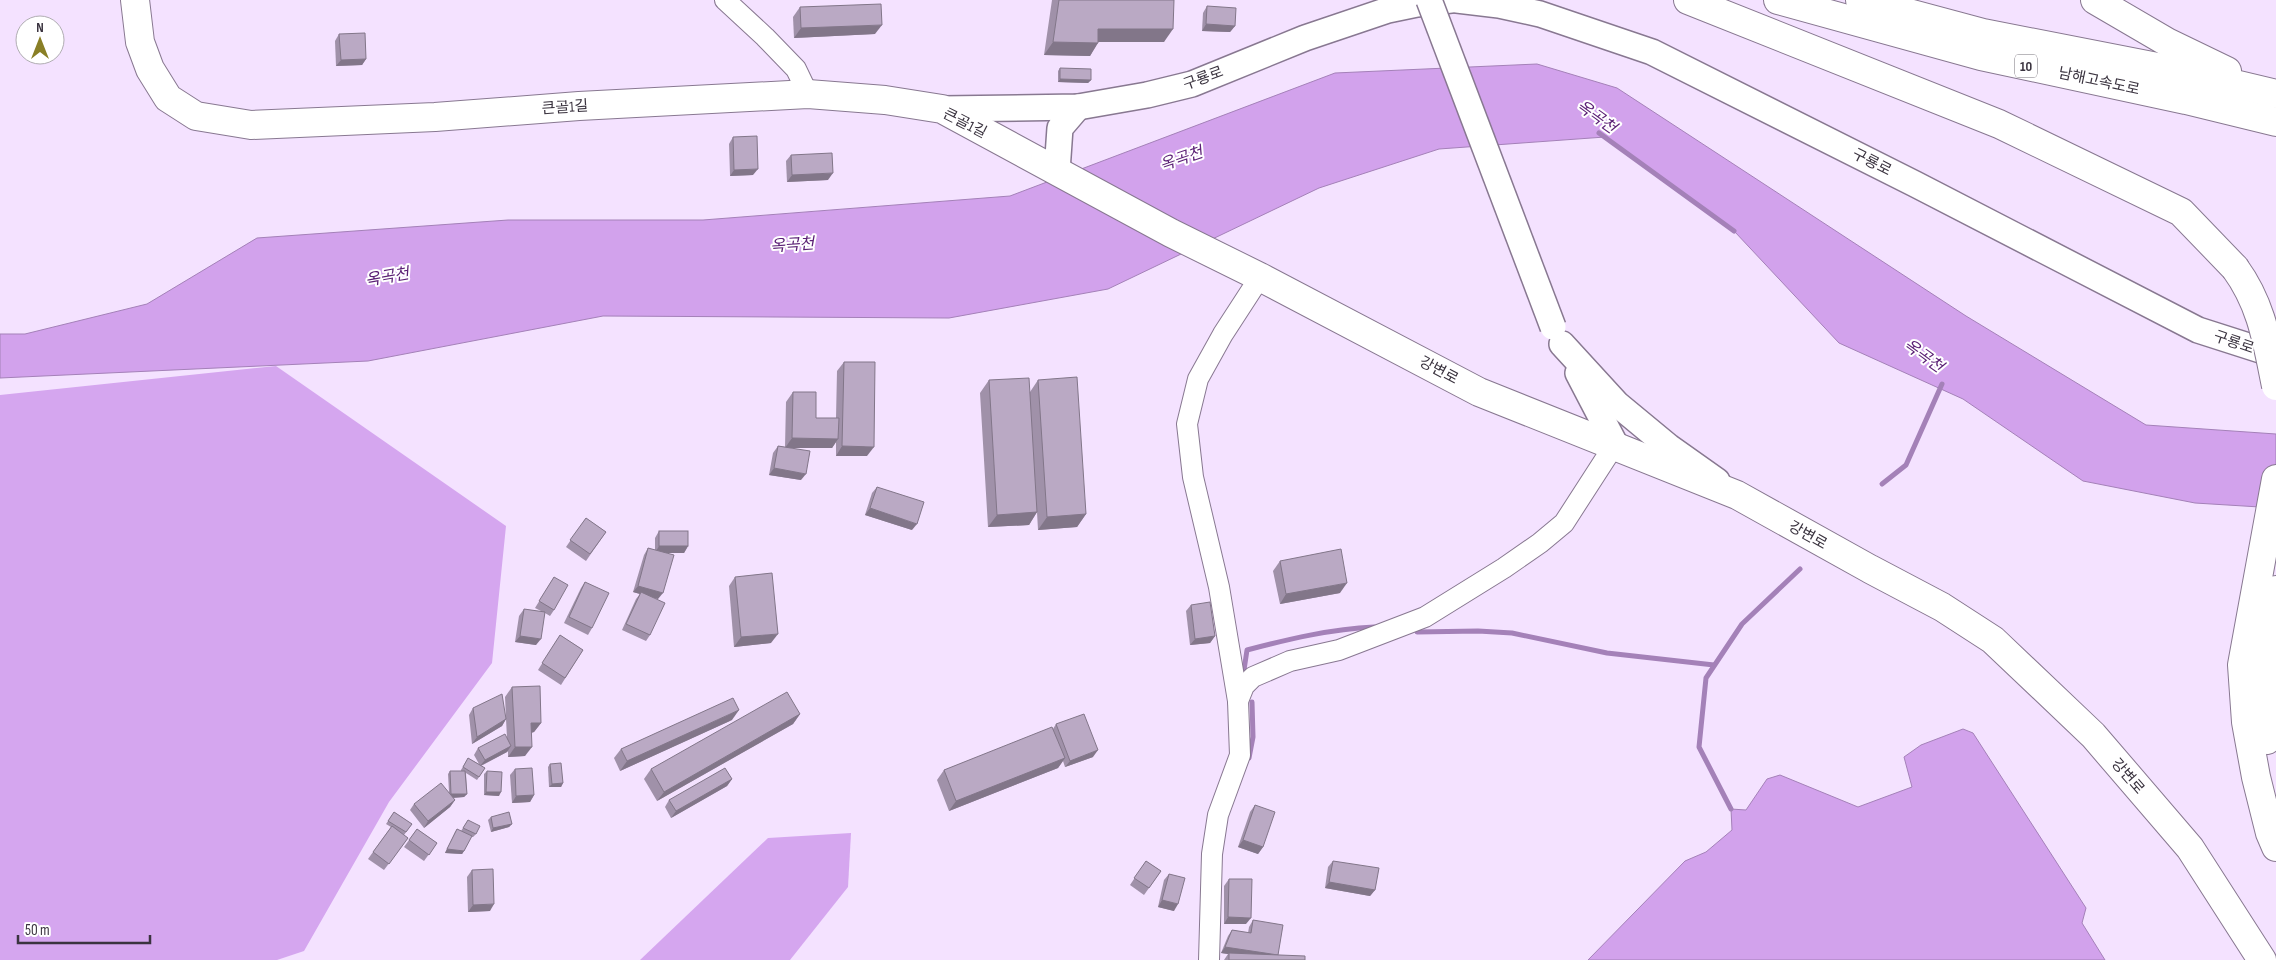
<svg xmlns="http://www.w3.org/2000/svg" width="2276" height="960" font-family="'Sofia Sans Condensed','Noto Sans KR',sans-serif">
	<rect width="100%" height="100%" fill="#f4e2ff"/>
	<g fill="#d5a6ef">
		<polygon points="276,366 506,526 492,663 389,802 304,951 277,960 0,960 0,395"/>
		<polygon points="851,833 848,887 790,960 640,960 768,838"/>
	</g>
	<g fill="#d2a2ec" stroke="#a481b8">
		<polygon points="1537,64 1617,88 1966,316 2146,425 2276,434 2276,508 2195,503 2083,481 1963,399 1839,343 1735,232 1605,137 1439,149 1319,188 1108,289 949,318 603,316 368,361 0,378 0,334 25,334 147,304 257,238 508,220 703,220 1010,196 1335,73"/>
		<polygon points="1963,729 1973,733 2086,908 2082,923 2105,960 1588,960 1685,861 1706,852 1732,830 1731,809 1746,810 1767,779 1780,775 1858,807 1912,787 1904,757 1921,745"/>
	</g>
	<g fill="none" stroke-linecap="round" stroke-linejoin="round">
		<g stroke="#a481b8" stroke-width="5">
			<polyline points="1599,133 1734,231"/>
			<polyline points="1882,484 1906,465 1942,384"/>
			<polyline points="1417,632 1478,631 1512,633 1607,653 1714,665"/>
			<path d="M1244 670 1247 650C1289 639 1331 629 1374 627"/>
			<polyline points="1249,758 1253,737 1252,702"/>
			<polyline points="1731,809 1699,747 1706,678 1742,624 1800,569"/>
		</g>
		<defs>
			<g id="minor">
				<polyline points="725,0 765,37 796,69 808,94"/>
				<polyline points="1238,701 1244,686 1253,677 1290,661 1339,650 1425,617 1504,568 1540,543 1564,523 1615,444"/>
				<polyline points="1209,960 1212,854 1218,815 1240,755 1238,701 1219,587 1193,477 1187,424 1198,379 1223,334 1260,277"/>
			</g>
			<g id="tertiary">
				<polyline points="1457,0 1499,5 1540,14 1652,52 1915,184 2198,330 2276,355"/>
				<polyline points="942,109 1078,107 1147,95 1192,84 1305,38 1388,10 1417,4 1451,0"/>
				<polyline points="1057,171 1060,128 1078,107"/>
				<polyline points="1562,344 1617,404 1669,447 1717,481"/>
				<polyline points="1578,373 1615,444"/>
			</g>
			<polyline id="secondary" points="135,0 140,42 150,69 168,98 196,116 251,125 435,117 579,106 808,94 885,100 942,109 1171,233 1260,277 1479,392 1737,495 1870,569 1942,607 1993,640 2093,735 2190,848 2262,960"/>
			<g id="motorway">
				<polyline points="1688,0 1999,124 2181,212 2235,268"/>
				<polyline points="1778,0 1981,56 2186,100 2276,122"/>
				<polyline points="1860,0 1983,33 2193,74 2276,94"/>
				<polyline points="2095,0 2167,42 2227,71"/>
				<polyline points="2276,479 2242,665 2246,722 2256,777 2270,833 2276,847"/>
				<path d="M2267 740C2260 701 2268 630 2276 590"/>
			</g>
		</defs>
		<use href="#minor" stroke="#887891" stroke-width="22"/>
		<use href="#tertiary" stroke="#887891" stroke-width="28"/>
		<use href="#secondary" stroke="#887891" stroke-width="30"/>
		<use href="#motorway" stroke="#887891" stroke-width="30"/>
		<use href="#minor" stroke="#fff" stroke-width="20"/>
		<use href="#tertiary" stroke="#fff" stroke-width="25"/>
		<use href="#secondary" stroke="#fff" stroke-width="28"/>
		<use href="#motorway" stroke="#fff" stroke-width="28"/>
		<defs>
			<polyline id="tertiary-bridge" points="1429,0 1553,327"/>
			<path id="motorway-bridge" d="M2235 268C2262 305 2267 342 2276 386"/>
		</defs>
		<use href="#tertiary-bridge" stroke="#887891" stroke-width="28" stroke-linecap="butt"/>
		<use href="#motorway-bridge" stroke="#887891" stroke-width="30" stroke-linecap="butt"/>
		<use href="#tertiary-bridge" stroke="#fff" stroke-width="25"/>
		<use href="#motorway-bridge" stroke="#fff" stroke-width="28"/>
	</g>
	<g fill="#a091a9">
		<polygon points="1052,0 1174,0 1164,42 1098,42 1090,56 1044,55"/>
		<polygon points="1207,6 1235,26 1230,32 1202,31 1203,13"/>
		<polygon points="800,7 875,34 794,38 793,17"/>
		<polygon points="339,34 366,59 362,65 336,66 335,41"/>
		<polygon points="1060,68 1091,80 1088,83 1058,82 1058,71"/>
		<polygon points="733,137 753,175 730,176 729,144"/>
		<polygon points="791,155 828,180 787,182 786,161"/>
		<polygon points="844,362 867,456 836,456 836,442 832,448 789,448 801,480 769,475 773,453 778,446 785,447 786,402 793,392 816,418 836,418 837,371"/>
		<polygon points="989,380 1030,392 1038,380 1086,514 1077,527 1038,530 1037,512 1029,525 988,527 980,393"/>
		<polygon points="877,487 912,530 865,515 872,493"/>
		<polygon points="586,518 606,532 586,561 566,547"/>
		<polygon points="659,531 688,546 684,553 664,553 658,599 653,598 650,635 646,641 622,630 636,599 640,594 633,592 644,555 648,548 655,550 655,538"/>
		<polygon points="1280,561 1340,593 1280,604 1273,571"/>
		<polygon points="554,577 554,610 550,616 545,613 536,645 515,642 519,616 524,609 543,612 535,608"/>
		<polygon points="735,577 771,643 734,647 729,586"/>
		<polygon points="585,582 592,628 588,635 564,623 581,588"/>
		<polygon points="1191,605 1215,636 1210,643 1190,645 1186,611"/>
		<polygon points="560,635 583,650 561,685 538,670"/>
		<polygon points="512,687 541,723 534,732 532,733 525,756 508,757 508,751 507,752 481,766 485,768 477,780 466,773 467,794 464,797 453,798 455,800 450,807 424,828 410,810 414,804 449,792 448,774 450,771 461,771 461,770 468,758 479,764 474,755 478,748 507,738 506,719 502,726 472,744 469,715 473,708 506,718 505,697"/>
		<polygon points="800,714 793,724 657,801 644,779 651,769"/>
		<polygon points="732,720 620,771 614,758 621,749"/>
		<polygon points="1056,724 1093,757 1065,767 1063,761 1058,768 949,811 937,780 944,770 1053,729"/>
		<polygon points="550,764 563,783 561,787 549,787 548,767"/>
		<polygon points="515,769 534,795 530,802 512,803 510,775"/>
		<polygon points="487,771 499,796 484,795 484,774"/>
		<polygon points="732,779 727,786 671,818 665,807 669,800"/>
		<polygon points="1255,805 1263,847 1258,854 1238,847 1250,812"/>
		<polygon points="394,812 412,824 404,835 408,838 384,870 368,859 391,827 386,824"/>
		<polygon points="491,817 512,824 509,827 491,832 488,820"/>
		<polygon points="468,820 476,834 473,837 471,837 464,851 462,854 445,853 455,832 457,829 461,831"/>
		<polygon points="417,829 437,843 424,861 404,847"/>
		<polygon points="1146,861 1161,871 1144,895 1130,885"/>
		<polygon points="1333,861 1375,890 1370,896 1325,888 1328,867"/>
		<polygon points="472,870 490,911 468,912 467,877"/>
		<polygon points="1169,874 1174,911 1158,907 1164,880"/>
		<polygon points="1229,879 1246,924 1224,924 1224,886"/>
		<polygon points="1253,920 1278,955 1305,960 1224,960 1228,954 1221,953 1228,936 1232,930 1248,933 1249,927"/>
	</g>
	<g fill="#827689">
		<polygon points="1206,24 1235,26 1230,32 1202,31"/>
		<polygon points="882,25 875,34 794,38 801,28"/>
		<polygon points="1098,29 1173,29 1164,42 1090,42"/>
		<polygon points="1053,42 1098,43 1090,56 1044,55"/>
		<polygon points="366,59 362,65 336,66 341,60"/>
		<polygon points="1060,79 1091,80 1088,83 1058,82"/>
		<polygon points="758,169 753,175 730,176 734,170"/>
		<polygon points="833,173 828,180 787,182 792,175"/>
		<polygon points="792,438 838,439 832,448 785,448"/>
		<polygon points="842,446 874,447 867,456 836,456"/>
		<polygon points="774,468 806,474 801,480 769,475"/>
		<polygon points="870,508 917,524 912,530 865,515"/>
		<polygon points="1037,512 1029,525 988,527 997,515"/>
		<polygon points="1086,514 1077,527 1038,530 1047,517"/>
		<polygon points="659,546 688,546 684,553 655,553"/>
		<polygon points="1347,583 1340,593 1280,604 1286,594"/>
		<polygon points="638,586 663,593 658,599 633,592"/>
		<polygon points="778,634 771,643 734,647 741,637"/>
		<polygon points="520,636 541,639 536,645 515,642"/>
		<polygon points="1215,636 1210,643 1190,645 1195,639"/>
		<polygon points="739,710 732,720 620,771 627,761"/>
		<polygon points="800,714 793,724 657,801 664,792"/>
		<polygon points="506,719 502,726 472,744 477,737"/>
		<polygon points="531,723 541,723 534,732 524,733"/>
		<polygon points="511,746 507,752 480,766 485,760"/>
		<polygon points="515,747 532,747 525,756 508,757"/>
		<polygon points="1098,750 1093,757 1065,767 1070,761"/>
		<polygon points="1065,758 1058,768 949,811 956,801"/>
		<polygon points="732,779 727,786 671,818 676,811"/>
		<polygon points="563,783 561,787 549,787 552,784"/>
		<polygon points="486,792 501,792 499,796 484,795"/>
		<polygon points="451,794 467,794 464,797 449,798"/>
		<polygon points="534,795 530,802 512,803 516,796"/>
		<polygon points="455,800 450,807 424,828 428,821"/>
		<polygon points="512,824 509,827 491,832 493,828"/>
		<polygon points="1243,840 1263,847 1258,854 1238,847"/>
		<polygon points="447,849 464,851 462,854 445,853"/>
		<polygon points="1329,882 1375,890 1370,896 1325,888"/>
		<polygon points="1162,900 1178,904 1174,911 1158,907"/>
		<polygon points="494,904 490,911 468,912 473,905"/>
		<polygon points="1228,917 1251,918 1246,924 1224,924"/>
		<polygon points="1225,947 1278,955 1229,953 1228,954 1221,953"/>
	</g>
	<g fill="#baa9c4" stroke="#827689">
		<polygon points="1059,0 1174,0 1173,29 1098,29 1098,43 1053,42"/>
		<polygon points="881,4 882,25 801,28 800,7"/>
		<polygon points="1207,6 1236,8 1235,26 1206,24"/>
		<polygon points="365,33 366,59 341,60 339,34"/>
		<polygon points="1060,68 1091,69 1091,80 1060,79"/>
		<polygon points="757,136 758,169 734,170 733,137"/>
		<polygon points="832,153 833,173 792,175 791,155"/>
		<polygon points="844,362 875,362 874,447 842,446"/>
		<polygon points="1077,377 1086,514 1047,517 1038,380"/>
		<polygon points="1029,378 1037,512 997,515 989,380"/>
		<polygon points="793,392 816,392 816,418 839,418 838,439 792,438"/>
		<polygon points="778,446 810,451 806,474 774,468"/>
		<polygon points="877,487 924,502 917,524 870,508"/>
		<polygon points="586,518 606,532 590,554 570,540"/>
		<rect x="659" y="531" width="29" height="15"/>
		<polygon points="648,548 674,555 663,593 638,586"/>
		<polygon points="1341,549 1347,583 1286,594 1280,561"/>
		<polygon points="772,573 778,634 741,637 735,577"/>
		<polygon points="554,577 568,585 554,610 539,601"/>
		<polygon points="585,582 609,593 592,628 569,617"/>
		<polygon points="641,592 665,603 650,635 626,624"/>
		<polygon points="1210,602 1215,636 1195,639 1191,605"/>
		<polygon points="524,609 545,612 541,639 520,636"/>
		<polygon points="560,635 583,650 565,678 542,663"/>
		<polygon points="540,686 541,723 531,723 532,747 515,747 512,687"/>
		<polygon points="787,692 800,714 664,792 651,769"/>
		<polygon points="502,694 506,719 477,737 473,708"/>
		<polygon points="733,698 739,710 627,761 621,749"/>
		<polygon points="1084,714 1098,750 1070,761 1056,724"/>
		<polygon points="1052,727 1065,758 956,801 944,770"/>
		<polygon points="505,734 511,746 485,760 478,748"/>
		<polygon points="468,758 485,768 479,777 463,767"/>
		<polygon points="561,763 563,783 552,784 550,764"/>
		<polygon points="532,768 534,795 516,796 515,769"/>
		<polygon points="725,768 732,779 676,811 669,800"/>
		<polygon points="450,771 465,771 467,794 451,794"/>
		<polygon points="487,771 502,772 501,792 486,792"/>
		<polygon points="441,783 455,800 428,821 414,804"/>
		<polygon points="1255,805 1275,812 1263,847 1243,840"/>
		<polygon points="394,812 412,824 406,832 388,821"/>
		<polygon points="509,812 512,824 493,828 491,817"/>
		<polygon points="468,820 480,826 476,834 463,828"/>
		<polygon points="392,826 408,838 389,864 373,852"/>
		<polygon points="417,829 437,843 429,855 409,840"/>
		<polygon points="457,829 472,836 464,851 447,849"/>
		<polygon points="1146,861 1161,871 1149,888 1134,878"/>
		<polygon points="1333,861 1379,868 1375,890 1329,882"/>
		<polygon points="493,869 494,904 473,905 472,870"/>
		<polygon points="1169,874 1185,878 1178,904 1162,900"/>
		<polygon points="1229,879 1252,879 1251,918 1228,917"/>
		<polygon points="1253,920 1283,925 1278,955 1225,947 1232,930 1251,933"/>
		<polygon points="1229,953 1305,956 1305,960 1229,960"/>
	</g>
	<g text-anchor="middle" stroke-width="4" stroke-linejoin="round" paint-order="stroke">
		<rect fill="#fff" stroke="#757079" stroke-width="1" x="2015" y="54.5" width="22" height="23" rx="4"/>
		<g font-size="14" font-weight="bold" fill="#3a333f">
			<text x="2026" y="71">10</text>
		</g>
		<g font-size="15" fill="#3a333f" stroke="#fff">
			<text transform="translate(1203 78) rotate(-20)" y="5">구룡로</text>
			<text transform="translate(2099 81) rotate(12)" y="5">남해고속도로</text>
			<text transform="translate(565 107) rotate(-4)" y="5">큰골1길</text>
			<text transform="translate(965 123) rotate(27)" y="5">큰골1길</text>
			<text transform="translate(1872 162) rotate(27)" y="5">구룡로</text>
			<text transform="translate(2234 342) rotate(19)" y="5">구룡로</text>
			<text transform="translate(1439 370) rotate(28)" y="5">강변로</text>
			<text transform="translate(1808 535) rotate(29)" y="5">강변로</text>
			<text transform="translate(2128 776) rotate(49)" y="5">강변로</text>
		</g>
		<g font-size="16" font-style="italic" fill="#5b2075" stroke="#fff">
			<text transform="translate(1597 116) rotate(36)" y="6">옥곡천</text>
			<text transform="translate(1181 158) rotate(-19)" y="6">옥곡천</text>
			<text transform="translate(792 244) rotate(-4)" y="6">옥곡천</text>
			<text transform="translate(387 276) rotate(-10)" y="6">옥곡천</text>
			<text transform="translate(1924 355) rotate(36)" y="6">옥곡천</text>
		</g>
	</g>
	<g transform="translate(40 40)"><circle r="24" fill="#ffffff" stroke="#b0adb2"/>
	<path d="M0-4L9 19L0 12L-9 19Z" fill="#897f26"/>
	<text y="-8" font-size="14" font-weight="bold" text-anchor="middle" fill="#3a333f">N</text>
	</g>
	<path d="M18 935v8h132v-8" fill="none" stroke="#3a333f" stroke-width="2.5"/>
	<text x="25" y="935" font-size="15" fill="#3a333f" stroke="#ffffff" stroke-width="4" paint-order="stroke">50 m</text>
</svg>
